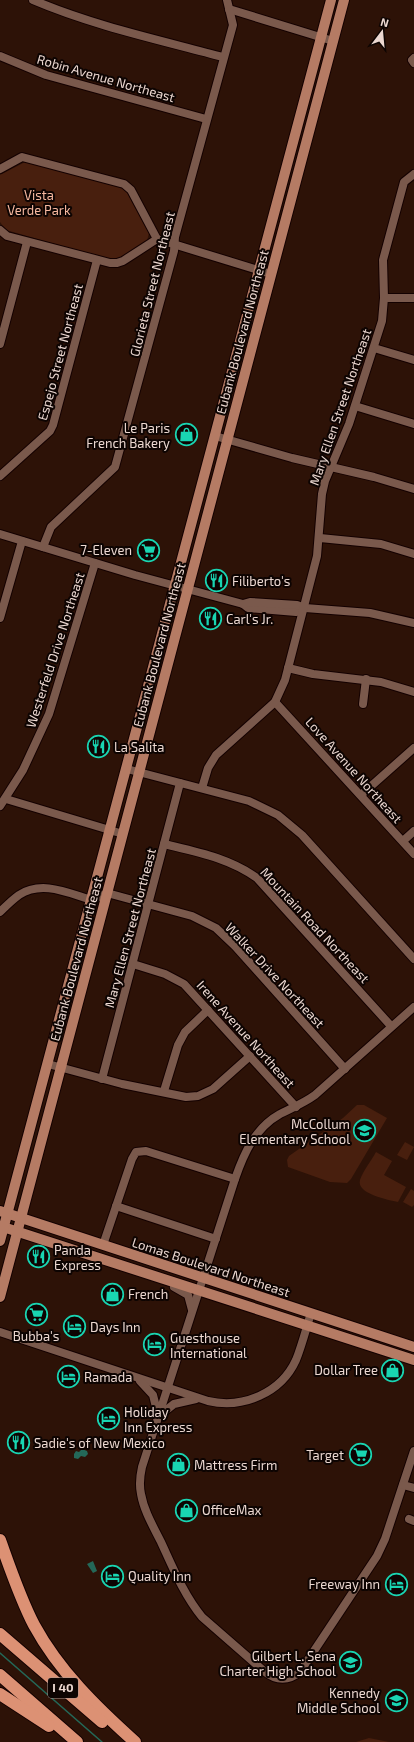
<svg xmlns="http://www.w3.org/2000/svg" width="414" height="1742" font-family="'Exo 2',sans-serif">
	<rect width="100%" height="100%" fill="#2d1207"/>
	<g fill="#481f0e">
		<polygon points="27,161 125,189 149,233 147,241 118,259 111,260 6,230 0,222 0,175"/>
		<polygon points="357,1105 364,1105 387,1118 351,1179 347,1183 330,1182 288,1167 287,1160 289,1156 343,1118"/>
		<polygon points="405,1142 414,1147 407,1160 397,1155"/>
		<path d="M376 1152 392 1161 384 1175 406 1187 398 1202C389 1200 356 1194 360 1180 363 1171 371 1161 376 1152Z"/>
		<polygon points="411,1189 414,1191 414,1205 412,1207 403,1202"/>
		<polygon points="369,1738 389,1742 356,1742"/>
	</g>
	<g fill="#246858">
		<polygon points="82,1449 87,1451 88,1454 85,1457 81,1456 78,1459 74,1458 74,1454 76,1451 79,1452"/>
		<polygon points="93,1561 97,1571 93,1573 87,1564"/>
	</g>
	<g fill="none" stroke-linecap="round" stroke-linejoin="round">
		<polyline stroke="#246858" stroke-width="1.5" points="0,1653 102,1742"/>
		<defs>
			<g id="minor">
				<path d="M33 0C94 26 160 40 223 57"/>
				<polyline points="229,9 333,41"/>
				<polyline points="0,56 46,75 206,119"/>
				<polyline points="414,58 412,60 414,63"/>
				<polyline points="0,169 22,157 124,184 131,190 157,239"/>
				<polyline points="0,230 7,236 110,263 117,263 123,261 157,239 271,274"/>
				<polyline points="384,298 414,298"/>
				<polyline points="0,344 27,242"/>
				<polyline points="374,348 414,360"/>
				<polyline points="355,406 414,424"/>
				<polyline points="215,436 292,458 374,477 414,489"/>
				<polyline points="0,476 50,431 53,425 97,260"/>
				<polyline points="0,534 135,575 243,604 248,608 296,612 305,608"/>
				<polyline points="320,538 381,544 414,554"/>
				<polyline points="43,547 51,527 115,467 174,251 175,237 233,25 227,0"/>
				<polyline points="243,604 250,602 297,605 305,608 370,613 414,623"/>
				<polyline points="0,618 22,541"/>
				<polyline points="288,668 313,674 381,682 414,692"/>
				<polyline points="275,702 414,854"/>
				<polyline points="363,704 366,679"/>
				<polyline points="127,769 249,801 278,815 302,835 414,959"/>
				<polyline points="202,788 208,768 216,755 275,702 285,680 317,556 322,494 325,481 349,424 382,321 384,298 383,260 404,182 414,174"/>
				<polyline points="361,795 414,748"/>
				<polyline points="6,799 123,834"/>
				<polyline points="0,806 23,770 49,714 95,563"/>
				<polyline points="403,841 414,831"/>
				<path d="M164 844C197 852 229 858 257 878L391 1026"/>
				<path d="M0 912C6 906 12 900 19 895 42 880 68 893 92 900L107 893 192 916 216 928 235 946 345 1069"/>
				<polyline points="133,964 165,974 184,984 296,1107"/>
				<path d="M414 1007 315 1095C304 1103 292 1108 280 1114 255 1128 244 1153 235 1179L142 1467C140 1476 139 1485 141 1494 144 1511 153 1526 161 1542 173 1568 184 1595 202 1617L265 1672C276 1681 289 1681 300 1672L377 1556 385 1539 414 1451"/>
				<polyline points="48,1064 122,1084 186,1097 198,1096 213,1089 250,1056"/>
				<polyline points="102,1079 180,783"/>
				<polyline points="164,1091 178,1045 185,1032 208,1010"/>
				<polyline points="116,1206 216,1239"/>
				<polyline points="103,1245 132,1159 136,1152 146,1151 235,1179"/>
				<polyline points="174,1287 188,1295 192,1310"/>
				<path d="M0 1332 208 1401C243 1409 281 1393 296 1360 302 1345 306 1329 311 1313"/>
				<polyline points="140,1381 153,1395 158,1415"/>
				<polyline points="160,1415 174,1404 196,1399"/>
				<polyline points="403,1485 414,1488"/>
				<polyline points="409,1519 414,1521"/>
			</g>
			<g id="major">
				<polyline points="0,1211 414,1347"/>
				<polyline points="0,1226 414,1360"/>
				<polyline points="0,1241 331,0"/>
				<polyline points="0,1297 344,0"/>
			</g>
			<g id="highway">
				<path d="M0 1540C10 1568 20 1598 34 1625 59 1671 96 1707 135 1742"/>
				<polyline points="0,1634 102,1722"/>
				<polyline points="0,1675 77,1742"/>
				<polyline points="0,1694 49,1726"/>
			</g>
		</defs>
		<use href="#minor" stroke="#140100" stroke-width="10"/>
		<use href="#major" stroke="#140100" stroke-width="12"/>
		<use href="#highway" stroke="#140100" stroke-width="14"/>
		<use href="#minor" stroke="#7a594c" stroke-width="8"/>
		<use href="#major" stroke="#b57b64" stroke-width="10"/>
		<use href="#highway" stroke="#dc9174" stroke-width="12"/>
	</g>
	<defs>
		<symbol id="shop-ring" viewBox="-11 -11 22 22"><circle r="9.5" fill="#0d0402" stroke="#19d5b2" stroke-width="1.5"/><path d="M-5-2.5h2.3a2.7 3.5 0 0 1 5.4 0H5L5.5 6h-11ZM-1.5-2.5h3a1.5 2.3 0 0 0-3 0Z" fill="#19d5b2"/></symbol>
		<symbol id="supermarket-ring" viewBox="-11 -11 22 22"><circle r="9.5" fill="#0d0402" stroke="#19d5b2" stroke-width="1.5"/><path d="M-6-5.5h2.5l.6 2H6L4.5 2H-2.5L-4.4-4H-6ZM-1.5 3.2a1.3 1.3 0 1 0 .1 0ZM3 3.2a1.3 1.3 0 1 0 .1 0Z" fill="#19d5b2"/></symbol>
		<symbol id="restaurant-ring" viewBox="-11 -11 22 22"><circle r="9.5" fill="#0d0402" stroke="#19d5b2" stroke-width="1.5"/><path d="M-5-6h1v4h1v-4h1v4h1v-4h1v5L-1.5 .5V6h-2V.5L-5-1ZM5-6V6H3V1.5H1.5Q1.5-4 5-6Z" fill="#19d5b2"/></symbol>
		<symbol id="school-ring" viewBox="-11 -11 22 22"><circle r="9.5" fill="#0d0402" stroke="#19d5b2" stroke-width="1.5"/><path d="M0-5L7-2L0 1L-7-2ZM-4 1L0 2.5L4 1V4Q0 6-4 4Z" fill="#19d5b2"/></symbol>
		<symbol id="hotel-ring" viewBox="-11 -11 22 22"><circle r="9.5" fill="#0d0402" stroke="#19d5b2" stroke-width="1.5"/><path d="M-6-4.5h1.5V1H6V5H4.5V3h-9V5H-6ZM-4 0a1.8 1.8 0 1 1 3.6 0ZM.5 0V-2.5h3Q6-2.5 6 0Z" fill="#19d5b2"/></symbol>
	</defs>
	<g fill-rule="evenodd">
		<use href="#shop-ring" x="174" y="422" width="25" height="25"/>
		<use href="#supermarket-ring" x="136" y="538" width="25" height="25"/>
		<use href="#restaurant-ring" x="204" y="568" width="25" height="25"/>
		<use href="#restaurant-ring" x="198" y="606" width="25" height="25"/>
		<use href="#restaurant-ring" x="86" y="734" width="25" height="25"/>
		<use href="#school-ring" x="352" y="1118" width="25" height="25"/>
		<use href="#restaurant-ring" x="26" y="1244" width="25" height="25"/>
		<use href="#shop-ring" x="100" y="1282" width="25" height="25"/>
		<use href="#supermarket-ring" x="24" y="1302" width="25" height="25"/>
		<use href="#hotel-ring" x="62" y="1314" width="25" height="25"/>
		<use href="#hotel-ring" x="142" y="1332" width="25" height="25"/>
		<use href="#shop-ring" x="380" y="1358" width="25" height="25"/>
		<use href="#hotel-ring" x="56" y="1364" width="25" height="25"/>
		<use href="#hotel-ring" x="96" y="1406" width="25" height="25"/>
		<use href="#restaurant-ring" x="6" y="1430" width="25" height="25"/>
		<use href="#supermarket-ring" x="348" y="1442" width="25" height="25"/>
		<use href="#shop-ring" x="166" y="1452" width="25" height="25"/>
		<use href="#shop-ring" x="174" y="1498" width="25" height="25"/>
		<use href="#hotel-ring" x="100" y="1564" width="25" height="25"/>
		<use href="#hotel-ring" x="384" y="1572" width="25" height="25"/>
		<use href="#school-ring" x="338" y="1650" width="25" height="25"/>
		<use href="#school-ring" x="384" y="1688" width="25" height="25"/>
	</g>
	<g text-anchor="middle" stroke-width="4" stroke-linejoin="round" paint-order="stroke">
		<rect fill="#0d0402" stroke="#a99893" stroke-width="1" x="48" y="1678" width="30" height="20" rx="3"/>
		<g font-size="12" font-weight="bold" fill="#ecd8d1">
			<text x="63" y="1692">I 40</text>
		</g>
		<g font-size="13" fill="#ecd8d1" stroke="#0d0402">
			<text transform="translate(106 78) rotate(16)" y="5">Robin Avenue Northeast</text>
			<text transform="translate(152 284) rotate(-76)" y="5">Glorieta Street Northeast</text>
			<text transform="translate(242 332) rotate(-75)" y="5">Eubank Boulevard Northeast</text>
			<text transform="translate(60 352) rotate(-75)" y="5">Espejo Street Northeast</text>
			<text transform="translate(340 407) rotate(-71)" y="5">Mary Ellen Street Northeast</text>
			<text transform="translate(159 645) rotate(-75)" y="5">Eubank Boulevard Northeast</text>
			<text transform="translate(55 650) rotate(-72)" y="5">Westerfeld Drive Northeast</text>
			<text transform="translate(354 770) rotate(48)" y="5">Love Avenue Northeast</text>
			<text transform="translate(315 925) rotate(47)" y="5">Mountain Road Northeast</text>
			<text transform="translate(130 928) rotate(-75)" y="5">Mary Ellen Street Northeast</text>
			<text transform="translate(76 959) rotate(-75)" y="5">Eubank Boulevard Northeast</text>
			<text transform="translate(275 975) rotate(47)" y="5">Walker Drive Northeast</text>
			<text transform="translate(246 1034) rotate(48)" y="5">Irene Avenue Northeast</text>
			<text transform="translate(211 1267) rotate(18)" y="5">Lomas Boulevard Northeast</text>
		</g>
		<g font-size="13" fill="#f8b9a0" stroke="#0d0402">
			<text x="39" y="200">Vista<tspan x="39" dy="15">Verde Park</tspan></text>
		</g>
		<g font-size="13" fill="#ecd8d1" stroke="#0d0402" text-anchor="start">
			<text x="170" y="433" text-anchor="end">Le Paris<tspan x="170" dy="15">French Bakery</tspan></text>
			<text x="132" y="555" text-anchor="end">7-Eleven</text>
			<text x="232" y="586">Filiberto's</text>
			<text x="226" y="624">Carl's Jr.</text>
			<text x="114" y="752">La Salita</text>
			<text x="350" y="1129" text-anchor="end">McCollum<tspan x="350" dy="15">Elementary School</tspan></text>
			<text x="54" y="1255">Panda<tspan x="54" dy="15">Express</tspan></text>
			<text x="128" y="1299">French</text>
			<text x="90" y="1332">Days Inn</text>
			<text x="36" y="1341" text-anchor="middle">Bubba's</text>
			<text x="170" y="1343">Guesthouse<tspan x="170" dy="15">International</tspan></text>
			<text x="378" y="1375" text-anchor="end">Dollar Tree</text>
			<text x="84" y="1382">Ramada</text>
			<text x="124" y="1417">Holiday<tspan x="124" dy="15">Inn Express</tspan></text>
			<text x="34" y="1448">Sadie's of New Mexico</text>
			<text x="344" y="1460" text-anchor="end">Target</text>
			<text x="194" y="1470">Mattress Firm</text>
			<text x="202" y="1515">OfficeMax</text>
			<text x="128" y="1581">Quality Inn</text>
			<text x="380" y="1589" text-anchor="end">Freeway Inn</text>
			<text x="336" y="1661" text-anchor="end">Gilbert L. Sena<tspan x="336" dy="15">Charter High School</tspan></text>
			<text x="380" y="1698" text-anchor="end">Kennedy<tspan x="380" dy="15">Middle School</tspan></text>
		</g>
	</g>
	<g transform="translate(382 32) rotate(16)" stroke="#0d0402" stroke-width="3" paint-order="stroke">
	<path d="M0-3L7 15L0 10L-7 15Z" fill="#ecd8d1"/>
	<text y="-6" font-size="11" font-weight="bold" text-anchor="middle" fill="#ecd8d1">N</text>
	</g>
</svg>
